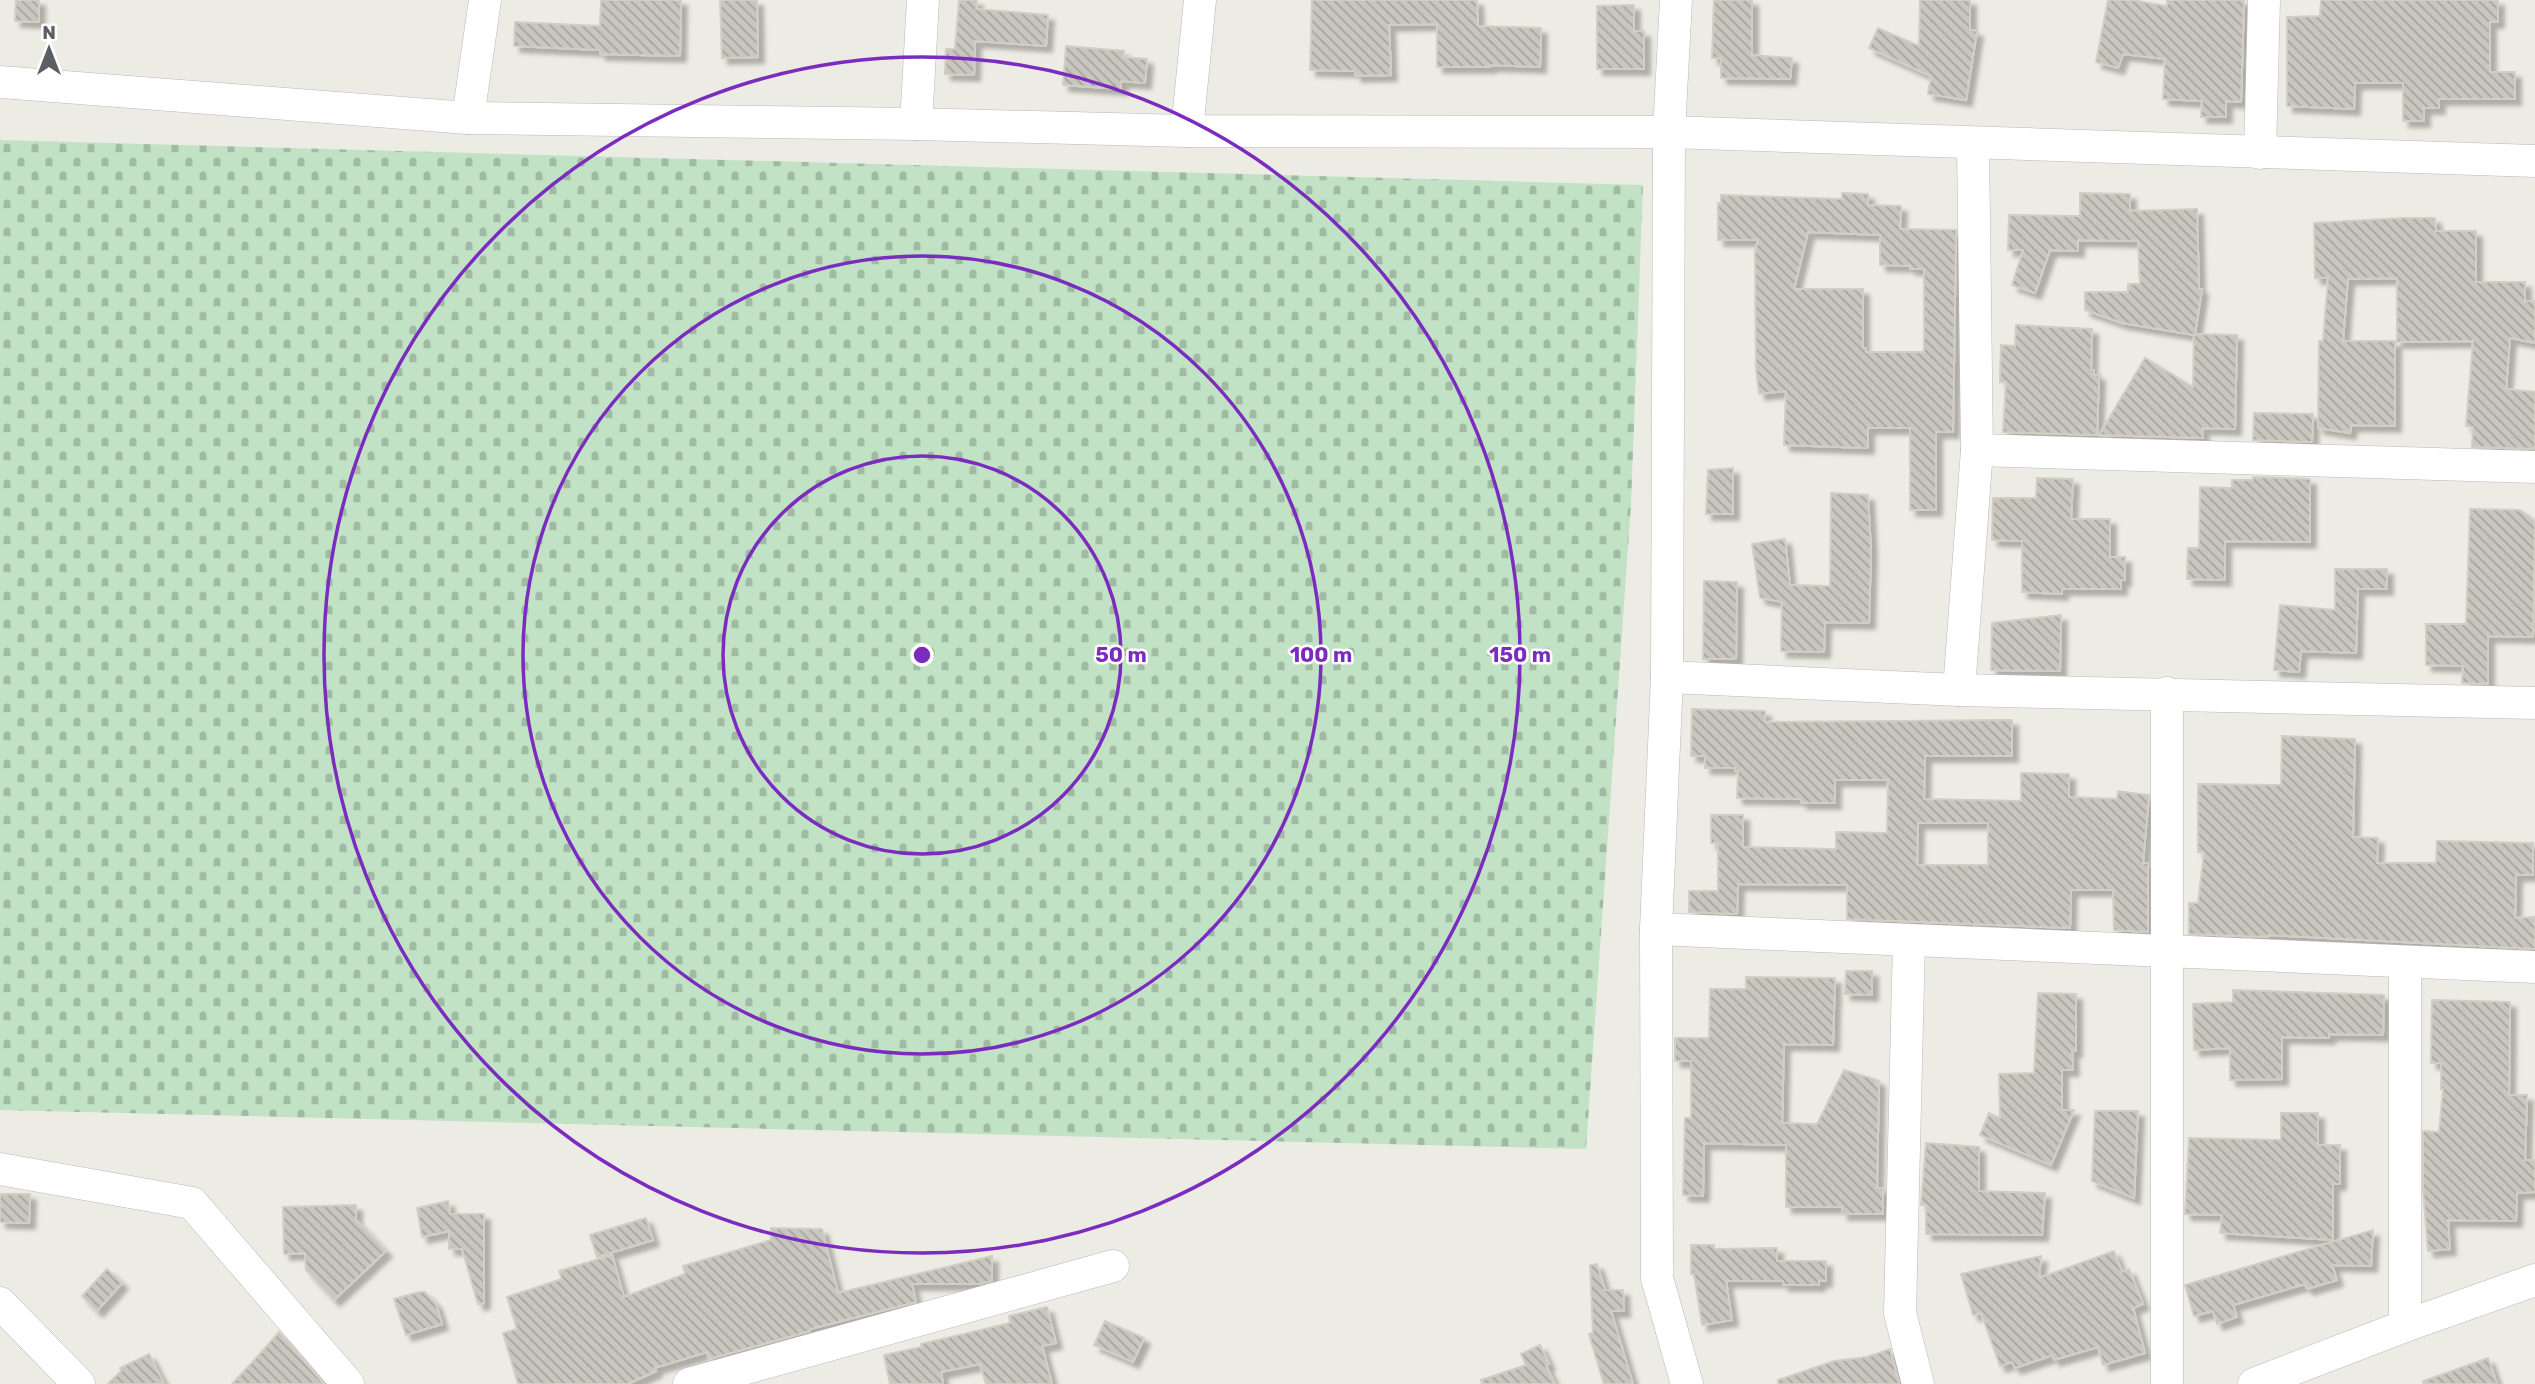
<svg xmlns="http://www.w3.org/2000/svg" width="2535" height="1384" font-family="Rubik,sans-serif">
	<defs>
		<pattern id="cemetery-stones" width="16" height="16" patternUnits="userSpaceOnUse" patternTransform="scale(1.75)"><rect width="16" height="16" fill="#c2e2c5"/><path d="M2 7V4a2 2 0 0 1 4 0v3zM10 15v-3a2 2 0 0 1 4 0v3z" fill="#a1baa4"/></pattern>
		<pattern id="building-back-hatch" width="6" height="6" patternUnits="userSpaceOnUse" patternTransform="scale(1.75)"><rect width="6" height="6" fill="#c9c6c0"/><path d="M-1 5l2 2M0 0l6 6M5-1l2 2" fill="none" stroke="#a6a4a0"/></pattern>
		<filter id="shadow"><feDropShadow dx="6" dy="6" stdDeviation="2" flood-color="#0004"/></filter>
	</defs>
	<rect width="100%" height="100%" fill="#edece4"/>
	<polygon fill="url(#cemetery-stones)" points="0,140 1643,185 1631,504 1586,1149 0,1110"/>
	<g fill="url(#building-back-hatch)" stroke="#d1cec3" stroke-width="2" fill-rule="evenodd" filter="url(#shadow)">
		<polygon points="16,0 39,0 39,22 15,21"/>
		<polygon points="601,0 681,0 680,56 600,54 600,50 514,46 515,22 600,26"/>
		<polygon points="720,0 757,0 758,57 722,58"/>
		<polygon points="959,0 977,0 976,9 1048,15 1046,46 975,41 974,75 945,74 946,49 955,49"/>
		<polygon points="1312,0 1477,0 1478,26 1541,28 1540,67 1490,65 1490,67 1437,67 1437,24 1389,25 1391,75 1356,76 1355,71 1310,70"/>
		<polygon points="1714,0 1752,0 1752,55 1792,58 1790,79 1721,78 1721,58 1712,58"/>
		<polygon points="1920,0 1970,0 1970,30 1977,31 1966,100 1928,94 1931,76 1869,48 1878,28 1919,46"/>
		<polygon points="2108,0 2132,0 2167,6 2167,0 2244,0 2241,102 2226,101 2226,117 2201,117 2202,101 2163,99 2165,59 2123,54 2118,68 2096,62"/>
		<polygon points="2321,0 2498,0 2498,22 2490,22 2490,72 2515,72 2515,99 2439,99 2439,108 2424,108 2424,121 2403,121 2403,83 2355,83 2354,109 2287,106 2287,17 2320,16"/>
		<polygon points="1634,5 1634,31 1644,31 1644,69 1597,69 1597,6"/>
		<polygon points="1066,46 1124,51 1123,57 1147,59 1145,83 1121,81 1121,89 1063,85"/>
		<path d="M1842 193 1868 194V205L1901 206 1900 229 1956 230 1953 432H1936V510H1910V428H1868V448L1784 445 1786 391 1759 394 1756 369 1755 252 1758 240H1718V203H1721V195L1842 199ZM1808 232 1880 235V265L1910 266V269H1924V352H1866V348H1863V289H1794Z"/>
		<polygon points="2080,193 2130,194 2130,211 2197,209 2199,289 2202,289 2195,334 2237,335 2235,429 2202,428 2203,438 2099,435 2145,358 2193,387 2194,335 2122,323 2085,310 2085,292 2128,292 2128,284 2140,284 2138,241 2078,240 2078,251 2050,250 2035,293 2012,285 2023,250 2008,250 2009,215 2080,216"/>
		<polygon points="2403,218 2435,218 2436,231 2476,231 2476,282 2525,282 2525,301 2535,301 2535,343 2510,338 2506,389 2535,392 2535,449 2472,447 2473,427 2466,426 2473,341 2397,342 2397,278 2348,279 2343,341 2395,341 2395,426 2351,425 2350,433 2318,428 2319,341 2323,341 2328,278 2315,278 2314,223"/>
		<polygon points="2016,325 2092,329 2091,370 2094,370 2094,375 2099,375 2097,435 2003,432 2006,382 2000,382 2001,345 2015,346"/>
		<polygon points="2254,413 2313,414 2312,442 2253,440"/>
		<polygon points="1733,468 1733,514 1706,514 1708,470"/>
		<polygon points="2253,477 2310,479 2310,542 2225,541 2225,580 2187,579 2188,548 2199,548 2200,487 2232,488 2232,480 2253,480"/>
		<polygon points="2037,478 2073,479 2071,519 2110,519 2110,557 2125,557 2125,580 2121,580 2121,589 2062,589 2062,594 2022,592 2022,541 1992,540 1993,498 2036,498"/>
		<polygon points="1831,493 1868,495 1871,551 1869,623 1825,622 1824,652 1781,651 1782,602 1760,598 1752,544 1785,539 1790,585 1830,586"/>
		<polygon points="2470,509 2520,510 2535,521 2533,637 2488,636 2488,684 2462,683 2463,666 2426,665 2426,624 2466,624"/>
		<polygon points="2335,569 2387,569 2387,589 2358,589 2356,653 2301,651 2299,672 2274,670 2280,605 2335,610"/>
		<polygon points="1704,581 1737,582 1736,659 1703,659"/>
		<polygon points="2061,615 2060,671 1991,670 1992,623"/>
		<path d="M1692 709 1765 711V722L2012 720V756H1925L1924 799 2021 801V773L2069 774V797L2117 799 2118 791 2149 795 2143 863H2148V932L2114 930 2113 890H2071L2070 928 1847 919V885L1738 884 1737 914 1689 912V891H1718V843H1711V815H1743V847L1836 849V832L1887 833 1888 780H1835V803H1801V799L1737 798 1738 771H1735V768H1705V756H1691ZM1918 823H1988V865H1917Z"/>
		<polygon points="2282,736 2355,739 2353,837 2378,838 2377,863 2436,863 2437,841 2533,843 2533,875 2516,875 2515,918 2535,917 2535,949 2268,935 2268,937 2189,934 2189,903 2198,903 2204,852 2198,852 2198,784 2281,785"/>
		<polygon points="1846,971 1872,971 1872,995 1845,994"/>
		<polygon points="1746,977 1835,978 1833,1045 1784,1044 1782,1123 1817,1124 1844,1070 1877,1080 1876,1086 1879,1080 1877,1188 1883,1188 1883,1214 1842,1214 1842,1207 1786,1207 1786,1145 1704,1143 1703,1196 1683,1195 1685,1118 1691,1118 1691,1061 1675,1061 1675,1038 1709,1038 1710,989 1746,989"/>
		<polygon points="2233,990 2384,995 2383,1035 2329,1034 2329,1038 2282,1037 2282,1079 2230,1080 2230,1048 2194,1050 2193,1004 2233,1002"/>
		<polygon points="2038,993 2076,994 2076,1051 2072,1051 2073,1070 2062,1070 2062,1110 2074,1110 2051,1165 1980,1135 1989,1113 2000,1118 1999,1074 2034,1073"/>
		<polygon points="2432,1000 2510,1002 2509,1095 2527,1095 2525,1160 2535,1160 2535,1192 2517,1193 2516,1221 2448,1220 2450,1249 2428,1251 2423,1190 2423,1131 2439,1132 2443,1089 2441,1089 2441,1063 2431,1063"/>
		<polygon points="2095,1111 2138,1111 2134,1198 2092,1181"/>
		<polygon points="2281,1113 2318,1113 2318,1145 2340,1145 2340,1184 2333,1184 2333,1240 2220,1233 2222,1215 2185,1214 2189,1138 2281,1140"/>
		<polygon points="1926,1143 1979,1147 1979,1191 2045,1193 2042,1235 1926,1234 1926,1205 1921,1205"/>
		<polygon points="0,1194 30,1194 29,1223 0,1222"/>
		<polygon points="448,1201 450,1214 484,1214 484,1303 478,1304 462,1249 449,1249 449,1231 422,1237 417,1208"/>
		<polygon points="356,1205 356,1220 386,1251 334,1300 306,1270 305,1253 284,1254 283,1207"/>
		<polygon points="646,1218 653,1240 597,1257 590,1235"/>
		<polygon points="771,1228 822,1229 838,1293 992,1256 992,1281 979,1284 912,1284 916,1302 810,1329 810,1331 709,1359 707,1352 654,1368 656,1371 628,1384 518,1384 503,1333 517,1329 507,1297 562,1279 559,1271 612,1255 624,1297 685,1274 683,1266 771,1240"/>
		<polygon points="2373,1230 2371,1266 2332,1265 2337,1280 2307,1289 2305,1284 2233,1305 2237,1317 2217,1324 2213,1311 2194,1316 2185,1285"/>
		<polygon points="1691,1245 1714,1245 1714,1249 1777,1248 1777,1261 1826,1261 1826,1281 1819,1281 1819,1285 1783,1285 1783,1281 1726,1281 1732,1320 1702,1325 1694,1274 1691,1274"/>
		<polygon points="2114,1251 2122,1272 2129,1269 2143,1304 2133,1308 2145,1353 2103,1365 2098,1347 2054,1360 2053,1355 2015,1368 2012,1362 2000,1366 1981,1313 1973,1315 1961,1274 2041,1256 2039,1278"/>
		<polygon points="1597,1264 1605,1290 1623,1290 1624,1311 1611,1311 1633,1384 1604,1384 1599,1368 1589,1334 1593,1333 1590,1265"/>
		<polygon points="107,1269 122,1283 97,1311 82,1296"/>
		<polygon points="419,1292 425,1292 436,1304 442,1324 406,1335 394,1299"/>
		<polygon points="1047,1307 1056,1343 1042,1346 1052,1384 986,1384 980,1364 941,1372 943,1384 890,1384 884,1355 921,1347 921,1344 1010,1323 1009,1316"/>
		<polygon points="1105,1321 1144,1338 1133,1362 1094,1345"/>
		<polygon points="279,1332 324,1384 232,1384 257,1357"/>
		<polygon points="1540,1345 1549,1364 1546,1366 1555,1384 1482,1384 1481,1380 1526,1365 1521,1354"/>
		<polygon points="1890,1349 1899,1384 1778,1384 1778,1380 1834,1361 1867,1357"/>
		<polygon points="149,1354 164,1384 108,1384 121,1371 120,1368"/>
		<polygon points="2488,1358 2497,1384 2424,1384 2423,1381"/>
	</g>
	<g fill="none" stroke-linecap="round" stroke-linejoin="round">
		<defs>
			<g id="minor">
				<polyline points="1676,0 1669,132 1667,677 1656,929 1657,1278 1687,1384"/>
				<polyline points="0,82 468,118 916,124 1187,131 1669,132 2535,161"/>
				<polyline points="468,118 485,0"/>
				<polyline points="916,124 923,0"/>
				<polyline points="1187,131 1200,0"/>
				<polyline points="2260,153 2264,0"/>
				<polyline points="1977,450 2535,467"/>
				<polyline points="1667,677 1959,690 2535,703"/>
				<polyline points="1959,690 1977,450 1973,144"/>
				<polyline points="2167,693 2167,1384"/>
				<polyline points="1656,929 2535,967"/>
				<polyline points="1909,940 1900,1313 1918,1384"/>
				<polyline points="2405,963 2405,1326"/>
				<polyline points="0,1169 192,1203 348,1384"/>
				<polyline points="0,1303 79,1384"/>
				<polyline points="689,1384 1113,1266"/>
				<polyline points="2254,1384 2405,1326 2535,1280"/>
			</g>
		</defs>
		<use href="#minor" stroke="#b6b8bd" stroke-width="33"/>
		<use href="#minor" stroke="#fff" stroke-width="32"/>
	</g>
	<g fill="none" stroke="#7b2cbf" stroke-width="3.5">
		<circle cx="922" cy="655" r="199"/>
		<circle cx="922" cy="655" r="399"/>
		<circle cx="922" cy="655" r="598"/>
	</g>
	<circle cx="922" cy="655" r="10" fill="#7b2cbf" stroke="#fff" stroke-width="3.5"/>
	<g font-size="21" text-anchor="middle" font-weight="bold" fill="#7b2cbf" stroke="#fff" stroke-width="5" stroke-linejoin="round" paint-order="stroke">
		<text x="1121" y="662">50 m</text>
		<text x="1321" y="662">100 m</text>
		<text x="1520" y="662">150 m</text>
	</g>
	<g transform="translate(49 49)" stroke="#ffffff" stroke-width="5" paint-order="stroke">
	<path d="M0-5L12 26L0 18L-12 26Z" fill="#5c5e63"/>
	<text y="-10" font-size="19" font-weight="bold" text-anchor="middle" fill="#5c5e63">N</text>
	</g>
</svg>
